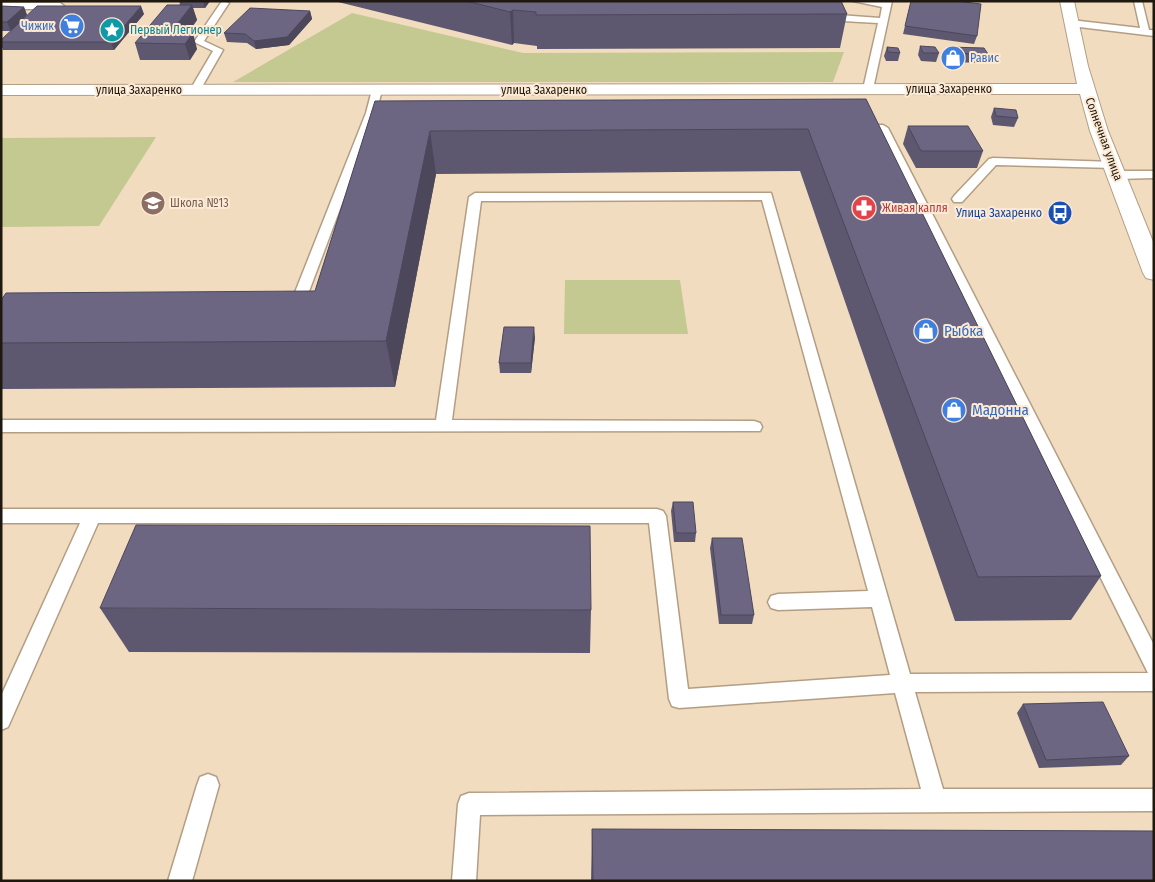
<svg xmlns="http://www.w3.org/2000/svg" width="1155" height="882" font-family="'Fira Sans Condensed',sans-serif">
	<rect width="100%" height="100%" fill="#f2dcc0"/>
	<g fill="#c3c990">
		<polygon points="352,13 523,53 844,52 833,82 233,82"/>
		<polygon points="156,137 99,226 1,227 1,138"/>
		<polygon points="565,280 680,280 688,334 564,334"/>
	</g>
	<g fill="none" stroke-linecap="round" stroke-linejoin="round">
		<defs>
			<g id="lane">
				<polygon points="222,1 229,3 204,41 223,50 199,92 191,92 190,90 213,51 194,42"/>
				<polygon points="853,1 892,1 873,89 868,92 863,89 878,23 825,20 821,17 825,14 880,18 882,7"/>
				<polygon points="1134,1 1142,1 1149,30 1154,30 1154,36 1071,26 1066,23 1071,20 1140,28"/>
				<polygon points="1,3 60,3 64,6 60,9 1,9"/>
				<polygon points="377,87 382,90 376,113 302,310 295,314 290,313 288,310 366,113 372,90"/>
				<polygon points="858,125 883,125 888,128 1154,645 1154,691 915,692 943,789 1154,789 1154,811 480,815 476,881 452,881 458,804 461,796 469,793 921,789 895,693 679,708 672,706 669,699 649,523 98,523 8,727 1,730 1,696 80,523 1,523 1,509 657,509 663,511 666,516 688,689 890,675 872,607 778,610 771,608 768,602 771,596 778,594 868,591 762,200 481,201 452,420 754,421 760,423 762,427 760,431 1,432 1,420 436,420 469,197 475,193 771,193 910,674 1148,673 879,131 854,130 853,128"/>
				<polygon points="993,158 1114,162 1120,165 1114,168 996,165 962,202 954,202 952,199 954,196 989,159"/>
				<polygon points="1154,171 1154,178 1117,179 1111,175 1117,171"/>
				<polygon points="208,774 216,777 219,785 192,881 168,881 197,785 200,777"/>
			</g>
			<polygon id="secondary" points="1060,1 1074,1 1088,66 1108,131 1154,244 1154,280 1146,278 1143,273 1090,131 1080,94 1,95 1,85 1077,84"/>
		</defs>
		<use href="#lane" stroke="#b39e84" stroke-width="3"/>
		<use href="#secondary" stroke="#b39e84" stroke-width="2"/>
		<use href="#lane" fill="#fff" fill-rule="evenodd"/>
		<use href="#secondary" fill="#fff" fill-rule="evenodd"/>
	</g>
	<g fill="#5d5870">
		<polygon points="179,1 210,1 205,8 193,8 197,20 188,33 197,49 190,60 140,60 135,43 180,4"/>
		<polygon points="334,1 841,1 847,14 840,48 537,49 537,46 514,43 512,45"/>
		<polygon points="911,1 964,1 964,2 977,36 974,44 903,34"/>
		<polygon points="1,6 24,7 27,15 11,31 1,31"/>
		<polygon points="310,11 312,19 289,45 256,49 247,43 227,42 224,33"/>
		<polygon points="144,14 114,50 3,50 1,45 1,40"/>
		<polygon points="920,46 939,53 936,62 921,61 918,55"/>
		<polygon points="887,47 900,53 898,61 886,61 884,56"/>
		<polygon points="948,47 988,54 985,63 949,62 945,56"/>
		<polygon points="866,99 1101,576 1071,620 955,621 800,171 436,174 395,387 1,389 1,300 315,291 375,101"/>
		<polygon points="994,108 1018,118 1014,127 993,125 991,117"/>
		<polygon points="908,126 983,151 977,168 916,168 903,144"/>
		<polygon points="535,337 531,373 500,373 499,363"/>
		<polygon points="673,502 696,533 695,542 674,542 671,511"/>
		<polygon points="712,538 754,615 752,624 719,624 710,548"/>
		<polygon points="100,608 591,610 590,653 129,652"/>
		<polygon points="1023,704 1129,756 1121,765 1039,768 1017,713"/>
		<polygon points="592,829 1154,881 591,881"/>
	</g>
	<g fill="#4c475b">
		<polygon points="203,1 210,1 205,8"/>
		<polygon points="192,5 197,20 180,44 171,32"/>
		<polygon points="141,6 144,14 114,50 111,42"/>
		<polygon points="24,7 27,15 11,31 7,22"/>
		<polygon points="513,10 514,43 512,45 510,12"/>
		<polygon points="310,11 312,19 289,45 256,49 254,41"/>
		<polygon points="193,33 197,49 190,60 185,44"/>
		<polygon points="430,131 436,174 395,387 386,341"/>
		<polygon points="534,327 535,337 531,373 531,363"/>
	</g>
	<g fill="#6c6682" stroke="#4c475b">
		<polygon points="466,1 841,1 847,14 536,15 536,12 513,10 510,12"/>
		<polygon points="911,1 956,1 981,4 977,36 905,26"/>
		<polygon points="167,5 192,5 171,32 193,33 185,44 135,43"/>
		<polygon points="1,6 24,7 7,22 1,22"/>
		<polygon points="37,6 141,6 111,42 1,42 1,40"/>
		<polygon points="250,8 310,11 287,37 254,41 245,34 224,33"/>
		<polygon points="920,46 935,47 939,53 923,53"/>
		<polygon points="887,47 898,48 900,53 888,52"/>
		<polygon points="948,47 984,48 988,54 951,53"/>
		<polygon points="866,99 1101,576 978,577 808,129 430,131 386,341 1,343 1,300 6,293 315,291 375,101"/>
		<polygon points="994,108 1016,110 1018,118 996,116"/>
		<polygon points="908,126 968,126 983,151 921,151"/>
		<polygon points="504,327 534,327 531,363 499,363"/>
		<polygon points="673,502 693,502 696,533 676,533"/>
		<polygon points="136,525 590,526 591,610 100,608"/>
		<polygon points="712,538 742,538 754,615 721,615"/>
		<polygon points="1103,702 1129,756 1046,760 1023,704"/>
		<polygon points="592,829 1154,831 1154,881 593,881"/>
	</g>
	<defs>
		<symbol id="supermarket-disc" viewBox="-11 -11 22 22"><circle r="9.5" fill="#3f7fe0" stroke="#fcead4"/><path d="M-6-5.5h2.5l.6 2H6L4.5 2H-2.5L-4.4-4H-6ZM-1.5 3.2a1.3 1.3 0 1 0 .1 0ZM3 3.2a1.3 1.3 0 1 0 .1 0Z" fill="#fff"/></symbol>
		<symbol id="sight-disc" viewBox="-11 -11 22 22"><circle r="9.5" fill="#0f9aa8" stroke="#fcead4"/><path d="M0-6L1.8-2.2L6-1.7L2.9 1.2L3.7 5.4L0 3.3L-3.7 5.4L-2.9 1.2L-6-1.7L-1.8-2.2Z" fill="#fff"/></symbol>
		<symbol id="shop-disc" viewBox="-11 -11 22 22"><circle r="9.5" fill="#3f7fe0" stroke="#fcead4"/><path d="M-5-2.5h2.3a2.7 3.5 0 0 1 5.4 0H5L5.5 6h-11ZM-1.5-2.5h3a1.5 2.3 0 0 0-3 0Z" fill="#fff"/></symbol>
		<symbol id="school-disc" viewBox="-11 -11 22 22"><circle r="9.5" fill="#8d6e63" stroke="#fcead4"/><path d="M0-5L7-2L0 1L-7-2ZM-4 1L0 2.5L4 1V4Q0 6-4 4Z" fill="#fff"/></symbol>
		<symbol id="pharmacy-disc" viewBox="-11 -11 22 22"><circle r="9.5" fill="#e0444e" stroke="#fcead4"/><path d="M-2-6h4v4h4v4h-4v4h-4v-4h-4v-4h4Z" fill="#fff"/></symbol>
		<symbol id="bus-disc" viewBox="-11 -11 22 22"><circle r="9.5" fill="#1a4fb4" stroke="#fcead4"/><path d="M-5-6H5V4H4V6H2V4H-2V6H-4V4H-5ZM-3.5-4V0h7V-4ZM-3.5 1.2v1.5H-2V1.2ZM2 1.2v1.5H3.5V1.2Z" fill="#fff"/></symbol>
	</defs>
	<g fill-rule="evenodd">
		<use href="#supermarket-disc" x="58" y="12" width="28" height="28"/>
		<use href="#sight-disc" x="98" y="16" width="28" height="28"/>
		<use href="#shop-disc" x="939" y="44" width="28" height="28"/>
		<use href="#school-disc" x="139" y="189" width="28" height="28"/>
		<use href="#pharmacy-disc" x="850" y="194" width="28" height="28"/>
		<use href="#bus-disc" x="1046" y="199" width="28" height="28"/>
		<use href="#shop-disc" x="912" y="317" width="28" height="28"/>
		<use href="#shop-disc" x="940" y="396" width="28" height="28"/>
	</g>
	<g text-anchor="middle" stroke-width="4" stroke-linejoin="round" paint-order="stroke">
		<g font-size="12" fill="#366cbe" stroke="#fcead4" text-anchor="end">
			<text x="54" y="30">Чижик</text>
			<text x="970" y="62" text-anchor="start">Равис</text>
		</g>
		<g font-size="12" fill="#0d838f" stroke="#fcead4" text-anchor="start">
			<text x="130" y="34">Первый Легионер</text>
		</g>
		<g font-size="12" fill="#1f180e" stroke="#fcead4">
			<text x="949" y="93">улица Захаренко</text>
			<text x="139" y="94">улица Захаренко</text>
			<text x="544" y="94">улица Захаренко</text>
			<text transform="translate(1104 139) rotate(70)" y="4">Солнечная улица</text>
		</g>
		<g font-size="12" fill="#785e54" stroke="#fcead4" text-anchor="start">
			<text x="170" y="207">Школа №13</text>
		</g>
		<g font-size="12" fill="#be3a42" stroke="#fcead4" text-anchor="start">
			<text x="882" y="212">Живая капля</text>
		</g>
		<g font-size="12" fill="#164399" stroke="#fcead4" text-anchor="end">
			<text x="1042" y="217">Улица Захаренко</text>
		</g>
		<g font-size="15" fill="#366cbe" stroke="#fcead4" text-anchor="start">
			<text x="944" y="336">Рыбка</text>
			<text x="972" y="415">Мадонна</text>
		</g>
	</g>
	<rect width="1155" height="882" fill="none" stroke="#1f180e" stroke-width="5"/>
</svg>
